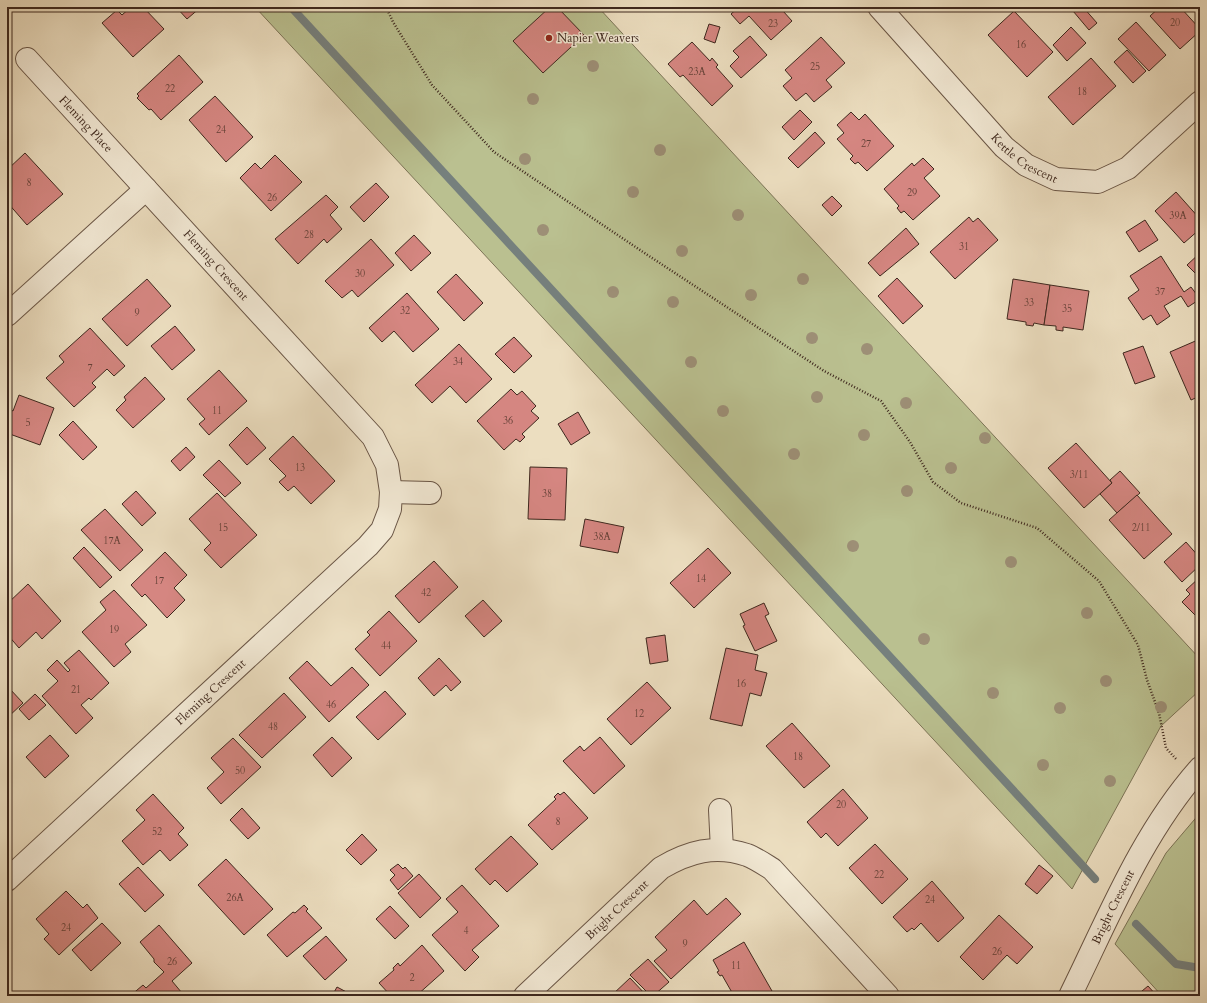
<svg xmlns="http://www.w3.org/2000/svg" width="1207" height="1003" font-family="Cardo,serif">
	<rect width="100%" height="100%" fill="#ecdec0"/>
	<filter id="stains"><feTurbulence type="fractalNoise" baseFrequency=".005" numOctaves="4"/><feColorMatrix values="0 0 0 0 .2 0 0 0 0 .09 0 0 0 0 .02 0 0 0 .5 -.17"/></filter>
	<radialGradient id="worn" r=".72"><stop offset=".6" stop-color="#630" stop-opacity="0"/><stop offset="1" stop-color="#630" stop-opacity=".3"/></radialGradient>
	<g fill="#bac090" stroke="#7c7457">
		<polygon points="255,7 598,7 1200,659 1200,690 1161,726 1072,889"/>
		<polygon points="1200,813 1200,996 1162,996 1115,944 1166,853"/>
	</g>
	<g fill="none" stroke-linecap="round" stroke-linejoin="round">
		<g stroke="#76807d" stroke-width="8">
			<polyline points="291,7 1095,879"/>
			<polyline points="1136,924 1176,964 1200,968"/>
		</g>
	</g>
	<g fill="#d58681" stroke="#3e281e">
		<polygon points="131,7 143,7 164,29 133,57 102,23 117,10 122,15"/>
		<polygon points="176,7 201,7 187,19"/>
		<polygon points="550,7 557,7 584,35 543,73 513,41"/>
		<polygon points="739,7 788,7 783,11 792,21 771,40 749,16 740,24 731,14"/>
		<polygon points="1078,7 1083,7 1097,23 1089,30 1073,11"/>
		<polygon points="1160,7 1180,7 1200,29 1200,31 1180,49 1150,16"/>
		<polygon points="1014,11 1053,52 1027,77 988,35"/>
		<polygon points="1136,22 1166,55 1149,71 1118,39"/>
		<polygon points="709,24 720,27 715,43 704,39"/>
		<polygon points="1071,27 1086,43 1067,61 1053,45"/>
		<polygon points="750,36 767,55 741,78 730,66 739,57 733,51"/>
		<polygon points="821,37 845,63 826,80 832,87 814,102 806,93 796,101 783,86 792,78 785,70"/>
		<polygon points="692,42 710,61 712,58 718,65 716,67 733,86 712,106 683,75 680,77 668,64"/>
		<polygon points="1127,50 1146,71 1133,83 1114,62"/>
		<polygon points="179,55 203,82 161,120 151,109 149,110 137,98 139,96 137,94"/>
		<polygon points="1091,58 1116,86 1073,125 1048,97"/>
		<polygon points="215,96 253,137 226,162 189,120"/>
		<polygon points="800,110 812,122 794,140 782,127"/>
		<polygon points="851,112 859,120 865,114 894,146 867,171 858,162 855,164 850,159 853,156 837,139 844,133 837,125"/>
		<polygon points="815,132 825,143 798,168 788,158"/>
		<polygon points="25,153 63,194 27,225 7,202 7,170"/>
		<polygon points="275,155 302,182 271,211 240,178 255,163 261,169"/>
		<polygon points="923,158 934,169 924,178 940,196 913,220 904,211 901,213 897,208 899,206 884,189 912,163 914,166"/>
		<polygon points="376,183 389,197 364,222 350,207"/>
		<polygon points="1176,192 1200,219 1200,229 1184,243 1155,211"/>
		<polygon points="326,195 338,207 330,215 342,229 327,243 324,239 298,264 275,239"/>
		<polygon points="832,196 842,206 832,216 822,205"/>
		<polygon points="969,217 973,222 978,218 998,240 955,279 930,252"/>
		<polygon points="1145,220 1158,240 1139,252 1126,232"/>
		<polygon points="906,228 919,244 880,276 868,263"/>
		<polygon points="414,235 431,253 411,271 395,253"/>
		<polygon points="371,239 394,265 358,297 352,290 342,298 325,281"/>
		<polygon points="1200,253 1200,278 1187,265"/>
		<polygon points="1161,256 1184,292 1191,287 1200,299 1188,307 1181,296 1164,306 1170,316 1157,325 1151,315 1143,320 1128,298 1139,290 1130,276"/>
		<polygon points="456,274 483,303 464,321 437,292"/>
		<polygon points="897,278 923,306 903,324 878,296"/>
		<polygon points="147,279 171,306 127,346 102,319"/>
		<polygon points="1013,279 1050,285 1044,325 1034,323 1033,326 1026,325 1026,322 1007,319"/>
		<polygon points="1050,285 1089,291 1083,330 1063,327 1063,331 1056,330 1056,326 1044,325"/>
		<polygon points="407,293 439,329 413,352 394,331 382,342 369,328"/>
		<polygon points="175,326 195,350 172,370 151,346"/>
		<polygon points="90,328 125,366 114,376 107,369 92,383 96,387 74,407 46,378 64,362 59,356"/>
		<polygon points="514,337 532,356 514,373 495,354"/>
		<polygon points="1200,339 1200,396 1191,400 1170,352"/>
		<polygon points="459,344 492,379 466,403 450,386 432,403 415,385"/>
		<polygon points="1143,346 1155,377 1135,384 1123,353"/>
		<polygon points="219,370 247,401 209,435 199,424 205,419 187,399"/>
		<polygon points="145,377 165,399 133,428 116,410 126,400 124,397"/>
		<polygon points="511,389 517,395 522,391 536,406 531,411 539,418 522,434 525,437 520,442 516,439 504,450 477,421"/>
		<polygon points="19,395 54,408 40,445 7,433 7,408 13,411"/>
		<polygon points="578,412 590,433 571,445 558,424"/>
		<polygon points="73,421 97,447 83,460 59,435"/>
		<polygon points="247,427 266,448 247,465 229,445"/>
		<polygon points="293,436 335,481 311,504 294,486 288,491 279,482 286,476 269,459"/>
		<polygon points="1076,443 1112,483 1084,508 1048,468"/>
		<polygon points="186,447 195,457 180,471 171,461"/>
		<polygon points="219,460 241,483 225,497 203,475"/>
		<polygon points="530,467 567,468 565,520 528,519"/>
		<polygon points="1120,471 1140,493 1117,513 1100,494 1112,483 1110,480"/>
		<polygon points="136,491 156,513 142,526 122,504"/>
		<polygon points="217,493 257,535 221,568 204,550 211,543 189,519"/>
		<polygon points="1137,495 1172,534 1144,559 1109,520"/>
		<polygon points="105,509 143,550 120,571 81,530"/>
		<polygon points="585,519 624,527 618,553 580,546"/>
		<polygon points="1186,542 1200,558 1200,565 1182,582 1164,562"/>
		<polygon points="84,547 112,577 100,588 73,558"/>
		<polygon points="708,548 731,573 694,608 670,583"/>
		<polygon points="165,552 187,575 174,588 185,600 167,618 145,594 142,597 131,585"/>
		<polygon points="434,561 458,587 419,623 395,596"/>
		<polygon points="1200,577 1200,626 1196,621 1199,619 1182,602 1190,594 1186,590"/>
		<polygon points="28,584 61,621 42,639 36,632 19,648 7,634 7,604"/>
		<polygon points="114,590 147,625 125,644 131,652 114,667 82,632 106,610 100,602"/>
		<polygon points="483,600 502,621 484,637 465,616"/>
		<polygon points="764,603 769,614 765,616 777,641 755,651 743,626 745,625 740,614"/>
		<polygon points="389,611 417,641 380,676 355,649 370,635 367,632"/>
		<polygon points="665,635 668,661 650,664 646,638"/>
		<polygon points="726,648 758,655 755,670 767,673 761,696 750,693 742,726 710,719"/>
		<polygon points="79,650 109,683 91,700 89,698 81,705 93,718 76,734 42,696 58,681 47,670 57,660 68,672 70,670 64,663"/>
		<polygon points="439,658 461,682 451,691 446,685 434,696 418,678"/>
		<polygon points="307,661 331,686 352,667 369,685 329,722 289,678"/>
		<polygon points="647,682 671,708 631,745 607,719"/>
		<polygon points="9,688 23,703 7,718 7,690"/>
		<polygon points="385,691 406,714 378,740 356,717"/>
		<polygon points="284,693 306,717 262,758 239,735"/>
		<polygon points="35,694 46,705 29,720 19,709"/>
		<polygon points="792,723 830,766 804,788 766,746"/>
		<polygon points="50,735 69,756 45,778 26,757"/>
		<polygon points="332,737 352,758 332,777 313,755"/>
		<polygon points="600,737 625,766 594,794 563,761 580,746 584,751"/>
		<polygon points="233,738 261,767 221,804 207,788 224,772 211,758"/>
		<polygon points="843,789 868,818 838,846 826,833 821,838 807,822"/>
		<polygon points="564,792 588,818 552,850 528,825 556,799 554,797 558,793 560,795"/>
		<polygon points="153,794 184,828 178,834 188,845 170,861 160,850 143,865 122,841 145,820 136,810"/>
		<polygon points="242,808 260,828 248,839 230,820"/>
		<polygon points="362,834 377,850 361,865 346,850"/>
		<polygon points="511,836 538,864 507,892 495,880 490,885 475,869"/>
		<polygon points="875,844 908,879 882,904 849,868"/>
		<polygon points="226,859 273,909 244,935 198,885"/>
		<polygon points="398,864 403,869 405,867 413,876 398,890 390,880 395,875 390,870"/>
		<polygon points="1039,865 1053,876 1037,894 1025,884"/>
		<polygon points="138,867 164,895 145,912 119,884"/>
		<polygon points="419,874 441,898 420,918 398,893"/>
		<polygon points="932,881 964,918 938,942 921,923 914,930 912,928 907,932 893,917"/>
		<polygon points="462,885 499,926 472,950 479,957 465,971 432,935 458,912 446,899"/>
		<polygon points="66,891 83,908 87,904 98,918 59,955 44,939 49,934 36,919"/>
		<polygon points="726,898 741,914 671,979 654,961 667,950 655,937 694,900 707,915"/>
		<polygon points="304,905 308,909 306,911 322,928 287,957 267,935 293,912 295,913"/>
		<polygon points="390,906 409,926 395,939 376,919"/>
		<polygon points="999,915 1033,947 1017,964 1007,955 983,980 960,957"/>
		<polygon points="102,923 121,943 91,971 72,950"/>
		<polygon points="159,925 192,963 172,981 182,993 178,996 130,996 143,985 146,988 164,972 154,962 154,959 140,942"/>
		<polygon points="326,936 347,960 325,980 303,956"/>
		<polygon points="744,942 772,991 762,996 734,996 722,975 720,976 717,972 719,971 713,960"/>
		<polygon points="422,945 444,971 416,996 391,996 379,983 394,970 393,968 398,963 400,966"/>
		<polygon points="648,959 669,982 653,996 651,996 630,975"/>
		<polygon points="630,978 647,996 612,996 612,995"/>
		<polygon points="1148,986 1157,996 1136,996"/>
		<polygon points="337,987 354,996 332,996"/>
	</g>
	<g fill="none" stroke-linecap="round" stroke-linejoin="round">
		<defs>
			<g id="minor">
				<path id="s1" d="M879 7 1004 147 1026 165 1056 179 1098 182 1128 168 1200 102"/>
				<polyline points="7,315 146,189"/>
				<polyline points="391,492 430,493"/>
				<polyline points="720,810 722,850"/>
				<path id="s2" d="M7 880 368 546 382 530 390 509 391 492 387 465 373 437 27 59"/>
				<path id="s3" d="M525 996 661 868C688 852 715 844 747 855 755 858 764 864 772 869L888 996"/>
				<path id="s4" d="M1070 996C1108 919 1142 833 1200 768"/>
			</g>
		</defs>
		<use href="#minor" stroke="#6a5646" stroke-width="24"/>
		<polyline stroke="#3e281e" stroke-width="2.5" stroke-dasharray="1 2" stroke-linecap="butt" points="386,7 393,22 432,85 494,152 643,252 824,371 881,401 910,442 933,482 961,503 1037,528 1099,581 1138,645 1147,680 1159,713 1166,748 1176,759"/>
		<use href="#minor" stroke="#f3ead6" stroke-width="22"/>
	</g>
	<g fill="#9d8f76">
		<circle cx="593" cy="66" r="6"/>
		<circle cx="533" cy="99" r="6"/>
		<circle cx="660" cy="150" r="6"/>
		<circle cx="525" cy="159" r="6"/>
		<circle cx="633" cy="192" r="6"/>
		<circle cx="738" cy="215" r="6"/>
		<circle cx="543" cy="230" r="6"/>
		<circle cx="682" cy="251" r="6"/>
		<circle cx="803" cy="279" r="6"/>
		<circle cx="613" cy="292" r="6"/>
		<circle cx="751" cy="295" r="6"/>
		<circle cx="673" cy="302" r="6"/>
		<circle cx="812" cy="338" r="6"/>
		<circle cx="867" cy="349" r="6"/>
		<circle cx="691" cy="362" r="6"/>
		<circle cx="817" cy="397" r="6"/>
		<circle cx="906" cy="403" r="6"/>
		<circle cx="723" cy="411" r="6"/>
		<circle cx="864" cy="435" r="6"/>
		<circle cx="985" cy="438" r="6"/>
		<circle cx="794" cy="454" r="6"/>
		<circle cx="951" cy="468" r="6"/>
		<circle cx="907" cy="491" r="6"/>
		<circle cx="853" cy="546" r="6"/>
		<circle cx="1011" cy="562" r="6"/>
		<circle cx="1087" cy="613" r="6"/>
		<circle cx="924" cy="639" r="6"/>
		<circle cx="1106" cy="681" r="6"/>
		<circle cx="993" cy="693" r="6"/>
		<circle cx="1161" cy="707" r="6"/>
		<circle cx="1060" cy="708" r="6"/>
		<circle cx="1043" cy="765" r="6"/>
		<circle cx="1110" cy="781" r="6"/>
	</g>
	<circle fill="#8f2418" stroke="#f3ead6" stroke-width="1.5" cx="549" cy="38" r="4"/>
	<g text-anchor="middle" stroke-width="3" stroke-linejoin="round" paint-order="stroke">
		<g font-size="10" fill="#644037">
			<text x="1175" y="26">20</text>
			<text x="773" y="27">23</text>
			<text x="1021" y="48">16</text>
			<text x="815" y="70">25</text>
			<text x="697" y="75">23A</text>
			<text x="170" y="92">22</text>
			<text x="1082" y="95">18</text>
			<text x="221" y="133">24</text>
			<text x="866" y="147">27</text>
			<text x="29" y="186">8</text>
			<text x="912" y="196">29</text>
			<text x="272" y="201">26</text>
			<text x="1178" y="219">39A</text>
			<text x="309" y="238">28</text>
			<text x="964" y="250">31</text>
			<text x="360" y="277">30</text>
			<text x="1160" y="295">37</text>
			<text x="1029" y="306">33</text>
			<text x="1067" y="312">35</text>
			<text x="405" y="314">32</text>
			<text x="137" y="316">9</text>
			<text x="458" y="365">34</text>
			<text x="90" y="371">7</text>
			<text x="217" y="414">11</text>
			<text x="508" y="424">36</text>
			<text x="28" y="426">5</text>
			<text x="300" y="471">13</text>
			<text x="1079" y="478">3/11</text>
			<text x="547" y="497">38</text>
			<text x="223" y="531">15</text>
			<text x="1141" y="531">2/11</text>
			<text x="602" y="540">38A</text>
			<text x="112" y="544">17A</text>
			<text x="701" y="582">14</text>
			<text x="159" y="584">17</text>
			<text x="426" y="596">42</text>
			<text x="114" y="633">19</text>
			<text x="386" y="649">44</text>
			<text x="741" y="687">16</text>
			<text x="76" y="693">21</text>
			<text x="331" y="708">46</text>
			<text x="639" y="717">12</text>
			<text x="273" y="730">48</text>
			<text x="798" y="760">18</text>
			<text x="240" y="774">50</text>
			<text x="841" y="808">20</text>
			<text x="558" y="825">8</text>
			<text x="157" y="835">52</text>
			<text x="879" y="878">22</text>
			<text x="235" y="901">26A</text>
			<text x="930" y="903">24</text>
			<text x="66" y="931">24</text>
			<text x="466" y="934">4</text>
			<text x="685" y="947">9</text>
			<text x="997" y="955">26</text>
			<text x="172" y="965">26</text>
			<text x="736" y="969">11</text>
			<text x="412" y="981">2</text>
		</g>
		<g font-size="12" fill="#3e281e" stroke="#f3ead6" text-anchor="start">
			<text x="557" y="42">Napier Weavers</text>
		</g>
		<g font-size="12" fill="#3e281e" stroke="#f3ead6">
			<text transform="translate(86 124) rotate(47)" y="4">Fleming Place</text>
			<text dy="4" stroke="none"><textPath href="#s1" startOffset="211">Kettle Crescent</textPath></text>
			<text transform="translate(216 265) rotate(48)" y="4">Fleming Crescent</text>
			<text dy="4" stroke="none"><textPath href="#s2" startOffset="277">Fleming Crescent</textPath></text>
			<text dy="4" stroke="none"><textPath href="#s4" startOffset="99">Bright Crescent</textPath></text>
			<text dy="4" stroke="none"><textPath href="#s3" startOffset="126">Bright Crescent</textPath></text>
		</g>
	</g>
	<rect width="1207" height="1003" fill="none" stroke="#ecdec0" stroke-width="24"/>
	<rect x="8" y="8" width="1191" height="987" fill="none" stroke="#3e281e" stroke-width="2"/>
	<rect x="12" y="12" width="1183" height="979" fill="none" stroke="#3e281e"/>
	<rect width="100%" height="100%" filter="url(#stains)"/>
	<rect width="100%" height="100%" fill="url(#worn)"/>
</svg>
